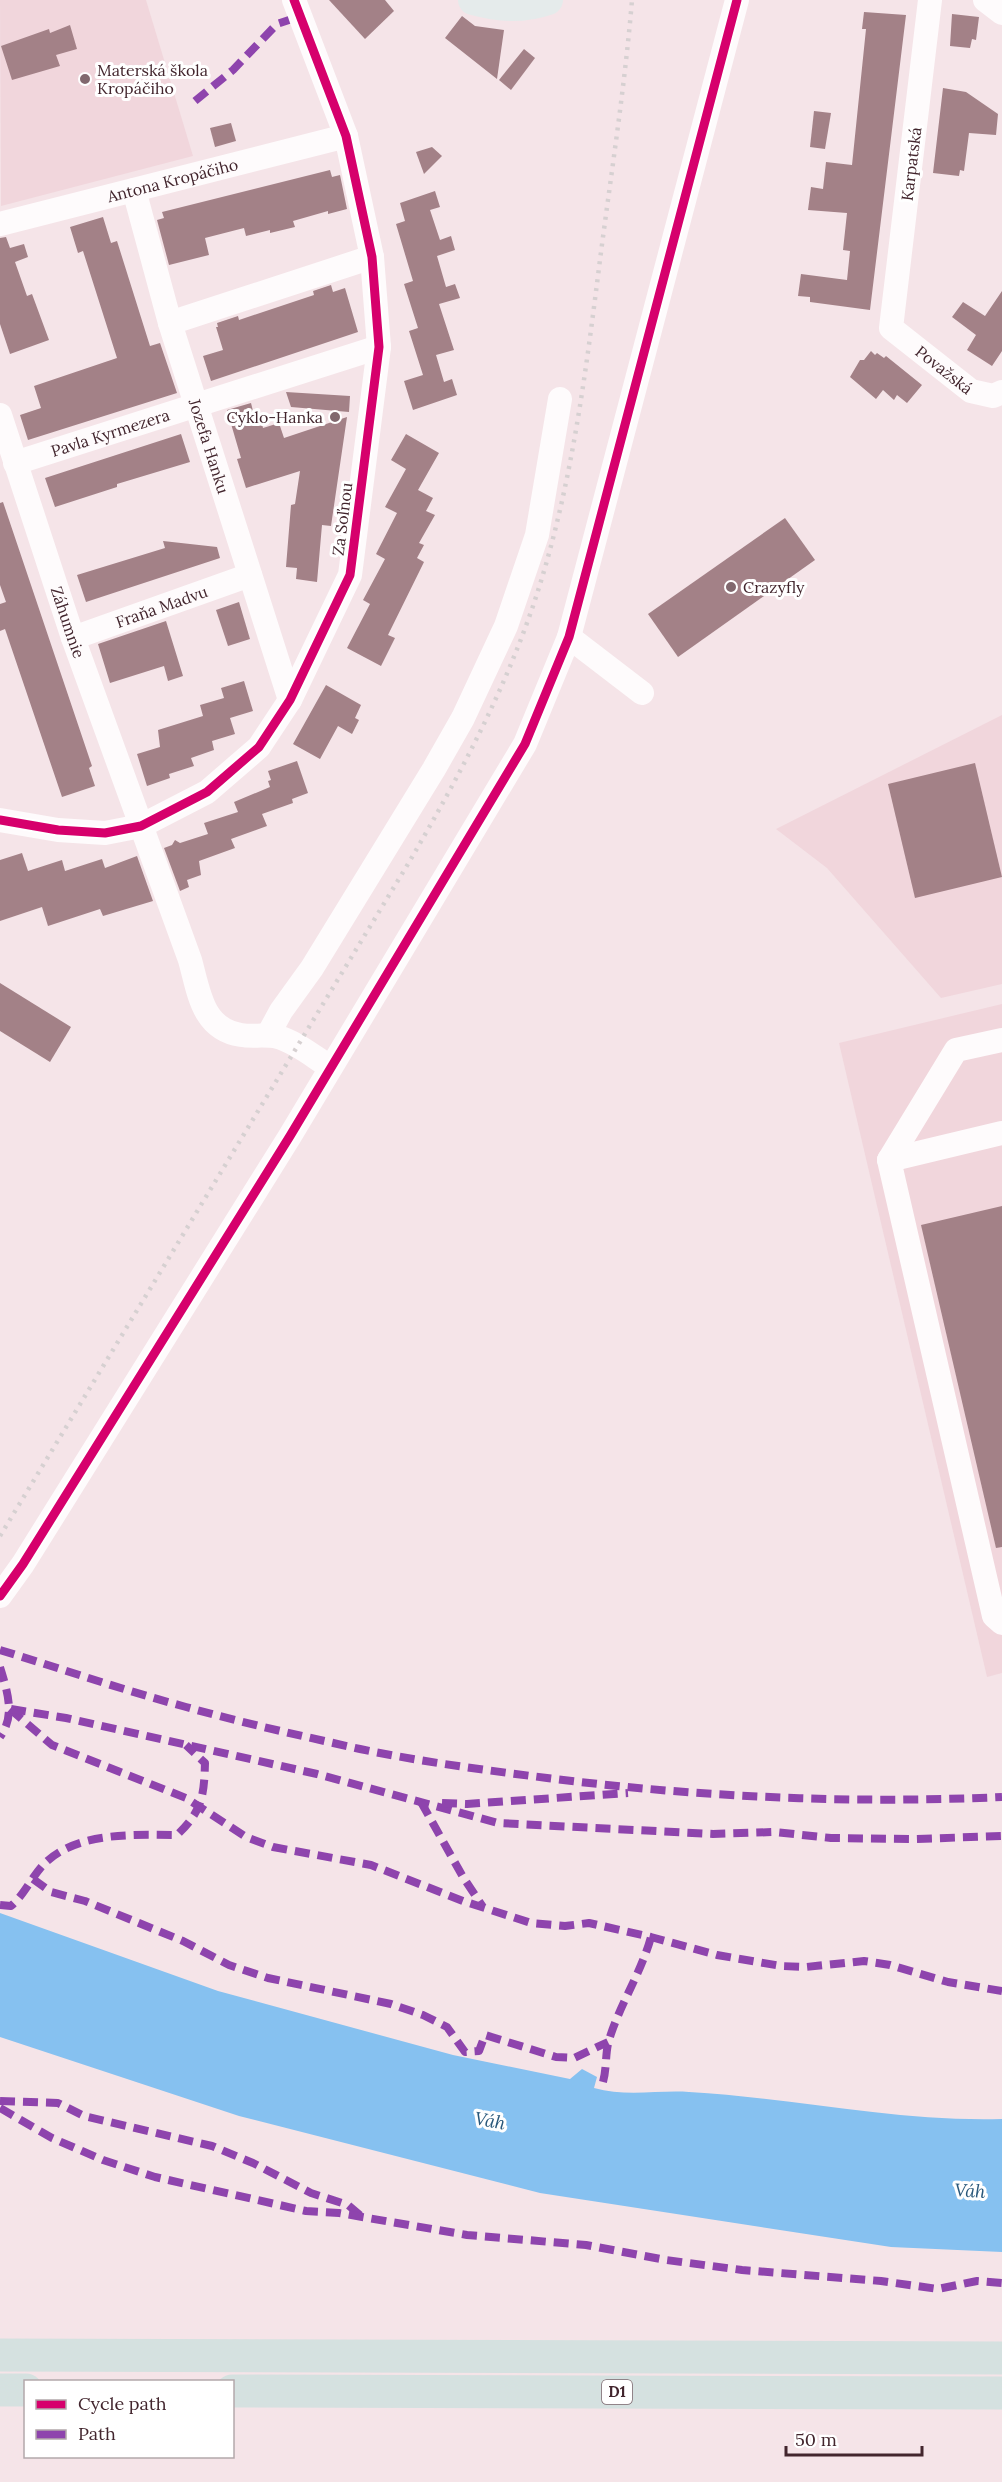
<svg xmlns="http://www.w3.org/2000/svg" width="1002" height="2482" font-family="Lora,serif">
	<rect width="100%" height="100%" fill="#f5e4e8"/>
	<g fill="#f1d6dc">
		<polygon points="0,0 146,0 193,156 1,206"/>
		<polygon points="1002,715 1002,984 941,998 827,868 776,829"/>
		<polygon points="1002,1004 1002,1673 987,1677 839,1043"/>
	</g>
	<path fill="#86c1f0" d="M0 1913 218 1991 453 2055 570 2079 582 2069 597 2077 594 2088C625 2097 658 2090 689 2092 794 2098 897 2122 1002 2119V2252L891 2247 540 2193 239 2116 0 2037Z"/>
	<g fill="#a38187">
		<polygon points="329,0 385,0 394,11 365,39"/>
		<polygon points="864,12 906,15 870,310 810,302 810,297 798,296 801,274 847,280 850,251 843,250 847,213 808,210 811,187 823,189 826,162 852,165 866,29 862,29"/>
		<polygon points="952,14 979,17 976,40 972,39 970,48 950,46"/>
		<polygon points="462,16 475,26 504,30 497,79 445,38"/>
		<polygon points="70,25 77,49 56,55 60,66 12,80 1,46 49,29 50,33"/>
		<polygon points="524,49 535,58 511,90 499,80"/>
		<polygon points="943,88 966,92 998,114 996,135 969,133 964,171 960,170 959,176 933,173"/>
		<polygon points="814,111 831,113 825,149 810,147"/>
		<polygon points="231,123 236,141 215,147 210,128"/>
		<polygon points="432,147 442,156 424,174 416,152"/>
		<polygon points="330,170 332,177 340,175 347,209 328,214 328,211 293,221 295,227 270,233 270,230 246,236 244,228 205,238 209,255 169,265 157,220 164,218 162,212"/>
		<polygon points="435,191 440,207 430,210 440,240 451,236 455,250 437,256 446,287 455,284 460,298 439,304 454,350 436,355 444,382 452,379 457,395 413,410 404,381 423,375 409,331 418,328 404,284 413,281 396,224 405,221 400,203"/>
		<polygon points="103,217 111,243 117,241 150,346 160,343 177,393 28,440 20,415 41,408 34,386 117,358 83,251 78,253 70,227"/>
		<polygon points="6,237 10,248 24,244 28,257 15,262 27,296 32,294 49,340 10,354 0,324 0,238"/>
		<polygon points="331,285 333,292 345,288 358,332 211,381 203,356 223,350 216,327 218,327 217,323 238,316 239,320 314,295 313,291"/>
		<polygon points="1002,291 1002,351 992,366 967,350 976,335 952,317 963,302 985,316"/>
		<polygon points="871,351 875,355 877,353 884,358 886,356 922,385 907,403 897,395 894,400 883,390 876,399 850,377 860,360 864,360"/>
		<polygon points="286,392 350,396 349,412 291,407"/>
		<polygon points="251,403 255,419 261,420 263,428 279,423 284,438 347,417 331,526 322,525 317,582 296,579 297,568 286,567 291,505 295,504 300,471 246,488 237,459 241,458 227,410"/>
		<polygon points="181,434 190,462 117,484 117,487 55,507 45,478"/>
		<polygon points="406,434 439,453 418,490 433,498 426,511 435,515 419,543 424,545 417,558 424,562 388,635 395,638 381,666 347,648 370,604 363,600 385,559 376,554 397,513 385,507 406,469 391,460"/>
		<polygon points="3,502 92,766 89,768 95,786 62,797 5,629 0,631 0,604 6,602 0,585 0,503"/>
		<polygon points="785,518 815,560 678,657 648,614"/>
		<polygon points="163,541 217,547 220,558 86,602 77,575 165,548"/>
		<polygon points="239,602 250,639 228,646 216,610"/>
		<polygon points="166,621 183,676 168,681 164,666 110,683 98,644"/>
		<polygon points="244,681 253,711 230,718 235,734 212,741 214,750 191,758 194,766 169,774 170,778 147,786 137,754 160,747 158,730 203,716 200,705 224,698 221,688"/>
		<polygon points="326,685 361,705 355,718 359,720 352,734 338,726 320,759 293,744"/>
		<polygon points="297,761 308,793 292,799 293,803 262,814 267,826 231,839 235,848 199,861 201,875 187,880 189,887 180,891 164,848 172,845 175,840 180,843 208,834 204,823 238,812 234,802 270,787 268,781 271,780 268,771"/>
		<polygon points="975,763 1002,877 915,898 888,784"/>
		<polygon points="22,853 28,871 62,860 65,871 102,859 105,868 137,856 153,901 103,916 100,909 48,926 42,907 0,921 0,860"/>
		<polygon points="0,983 71,1027 50,1062 0,1031"/>
		<polygon points="1002,1206 1002,1547 996,1548 921,1225"/>
	</g>
	<g fill="none" stroke-linecap="round" stroke-linejoin="round">
		<g stroke="#fefbfc" stroke-width="24">
			<path id="s1" d="M930 0 891 328 971 391 993 396 1002 392"/>
			<polyline points="985,0 1002,13"/>
			<path id="s2" d="M134 190 170 323 290 700"/>
			<path id="s3" d="M0 224 346 136"/>
			<polyline points="170,323 372,257"/>
			<path id="s4" d="M0 415 73 638 190 960C199 992 202 1029 241 1035 253 1037 265 1034 278 1037 296 1042 314 1057 330 1067"/>
			<path id="s5" d="M15 463 379 347"/>
			<polyline points="569,637 642,693"/>
			<path id="s6" d="M73 638 250 575"/>
			<polyline points="0,820 58,830 105,833 141,826 207,792 259,747 290,700 350,575 379,347 372,257 346,136 294,0"/>
			<polyline points="268,1035 281,1011 312,968 434,769 463,718 506,626 537,535 560,399"/>
			<polyline points="1002,1040 956,1050 889,1160 994,1616 1002,1623"/>
			<polyline points="889,1160 1002,1133"/>
			<polyline points="0,1596 23,1564 290,1136 525,744 569,637 737,0"/>
		</g>
		<path stroke="#e5ebeb" stroke-width="30" d="M473 0C499 7 522 9 548 0"/>
		<g stroke="#d5e1e0" stroke-width="33">
			<polyline points="0,2355 1002,2358"/>
			<polyline points="0,2390 26,2390"/>
			<polyline points="232,2391 1002,2393"/>
		</g>
		<path stroke="#d6d0d1" stroke-width="4.5" stroke-dasharray="3 6" stroke-linecap="butt" d="M0 1536 408 864C457 780 503 695 534 603 572 489 586 370 601 252 612 168 625 84 632 0"/>
		<g stroke="#8e44ad" stroke-width="8" stroke-dasharray="15 8" stroke-linecap="butt">
			<polyline points="195,101 233,70 277,24 289,20"/>
			<path d="M0 1650C62 1669 123 1690 186 1707 243 1723 302 1736 360 1749 422 1762 485 1770 547 1778 698 1797 850 1804 1002 1797"/>
			<path d="M0 1667C7 1691 16 1715 0 1737"/>
			<polyline points="10,1709 52,1745 186,1798 246,1837 273,1847 371,1865 463,1901 531,1923 565,1926 589,1923 651,1937 717,1955 781,1966 806,1967 864,1961 890,1965 948,1982 1002,1991"/>
			<polyline points="11,1709 66,1718 317,1774 498,1823 713,1834 775,1832 831,1838 915,1839 1002,1836"/>
			<polyline points="421,1802 463,1877 483,1907"/>
			<polyline points="442,1803 467,1804 628,1793"/>
			<polyline points="33,1879 51,1892 85,1901 183,1941 229,1965 268,1978 391,2004 423,2015 447,2027 465,2052 479,2051 485,2035 556,2057 574,2058 608,2042"/>
			<path d="M0 1905 11 1906C25 1894 32 1876 45 1863 79 1831 134 1835 177 1835 202 1811 204 1797 205 1763L186 1745"/>
			<path d="M603 2082C607 2068 605 2053 609 2040 620 2004 641 1973 651 1937"/>
			<polyline points="0,2101 58,2103 84,2116 212,2146 253,2163 311,2193 348,2205 361,2216"/>
			<polyline points="0,2108 52,2138 103,2160 155,2177 306,2211 339,2213 467,2235 586,2245 666,2260 742,2270 881,2281 938,2289 977,2281 1002,2283"/>
		</g>
		<defs>
			<g id="cycleway">
				<polyline points="0,820 58,830 105,833 141,826 207,792 259,747 290,700 350,575 379,347 372,257 346,136 294,0"/>
				<polyline points="0,1596 23,1564 290,1136 525,744 569,637 737,0"/>
			</g>
		</defs>
		<use href="#cycleway" stroke="#fff" stroke-width="13"/>
		<use href="#cycleway" stroke="#d6006c" stroke-width="9"/>
	</g>
	<g fill="#81686e" stroke="#fff" stroke-width="2">
		<circle cx="85" cy="79" r="6"/>
		<circle cx="335" cy="417" r="6"/>
		<circle cx="731" cy="587" r="6"/>
	</g>
	<g text-anchor="middle" stroke-width="6" stroke-linejoin="round" paint-order="stroke">
		<rect fill="#fff" stroke="#7b666c" stroke-width="1.5" x="602" y="2380" width="30" height="24" rx="4.5"/>
		<g font-size="15" font-weight="bold" fill="#42252d">
			<text x="617" y="2397">D1</text>
		</g>
		<g font-size="16" fill="#42252d" stroke="#fff" text-anchor="start">
			<text x="97" y="76">Materská škola<tspan x="97" dy="18">Kropáčiho</tspan></text>
			<text x="323" y="423" text-anchor="end">Cyklo-Hanka</text>
			<text x="743" y="593">Crazyfly</text>
		</g>
		<g font-size="16" fill="#42252d" stroke="#fff">
			<text transform="translate(911 164) rotate(-83)" y="6">Karpatská</text>
			<text dy="6" stroke="none"><textPath href="#s3" startOffset="178">Antona Kropáčiho</textPath></text>
			<text dy="6" stroke="none"><textPath href="#s1" startOffset="398">Považská</textPath></text>
			<text dy="6" stroke="none"><textPath href="#s5" startOffset="100">Pavla Kyrmezera</textPath></text>
			<text dy="6" stroke="none"><textPath href="#s2" startOffset="267">Jozefa Hanku</textPath></text>
			<text transform="translate(342 519) rotate(-83)" y="6">Za Soľnou</text>
			<text dy="6" stroke="none"><textPath href="#s6" startOffset="94">Fraňa Madvu</textPath></text>
			<text dy="6" stroke="none"><textPath href="#s4" startOffset="218">Záhumnie</textPath></text>
		</g>
		<g font-size="18" font-style="italic" fill="#28577a" stroke="#fff">
			<text transform="translate(490 2121) rotate(11)" y="6">Váh</text>
			<text transform="translate(970 2191) rotate(4)" y="6">Váh</text>
		</g>
	</g>
	<rect x="24" y="2380" width="210" height="78" fill="#ffffff" stroke="#b3a8ab" stroke-width="1.5"/>
	<rect x="36" y="2400" width="30" height="9" fill="#d6006c" stroke="#b3a8ab" stroke-width="1.5"/>
	<text x="78" y="2410" font-size="18" fill="#42252d">Cycle path</text>
	<rect x="36" y="2430" width="30" height="9" fill="#8e44ad" stroke="#b3a8ab" stroke-width="1.5"/>
	<text x="78" y="2440" font-size="18" fill="#42252d">Path</text>
	<path d="M786 2446v9h136v-9" fill="none" stroke="#42252d" stroke-width="3"/>
	<text x="795" y="2446" font-size="18" fill="#42252d" stroke="#ffffff" stroke-width="4.5" paint-order="stroke">50 m</text>
</svg>
